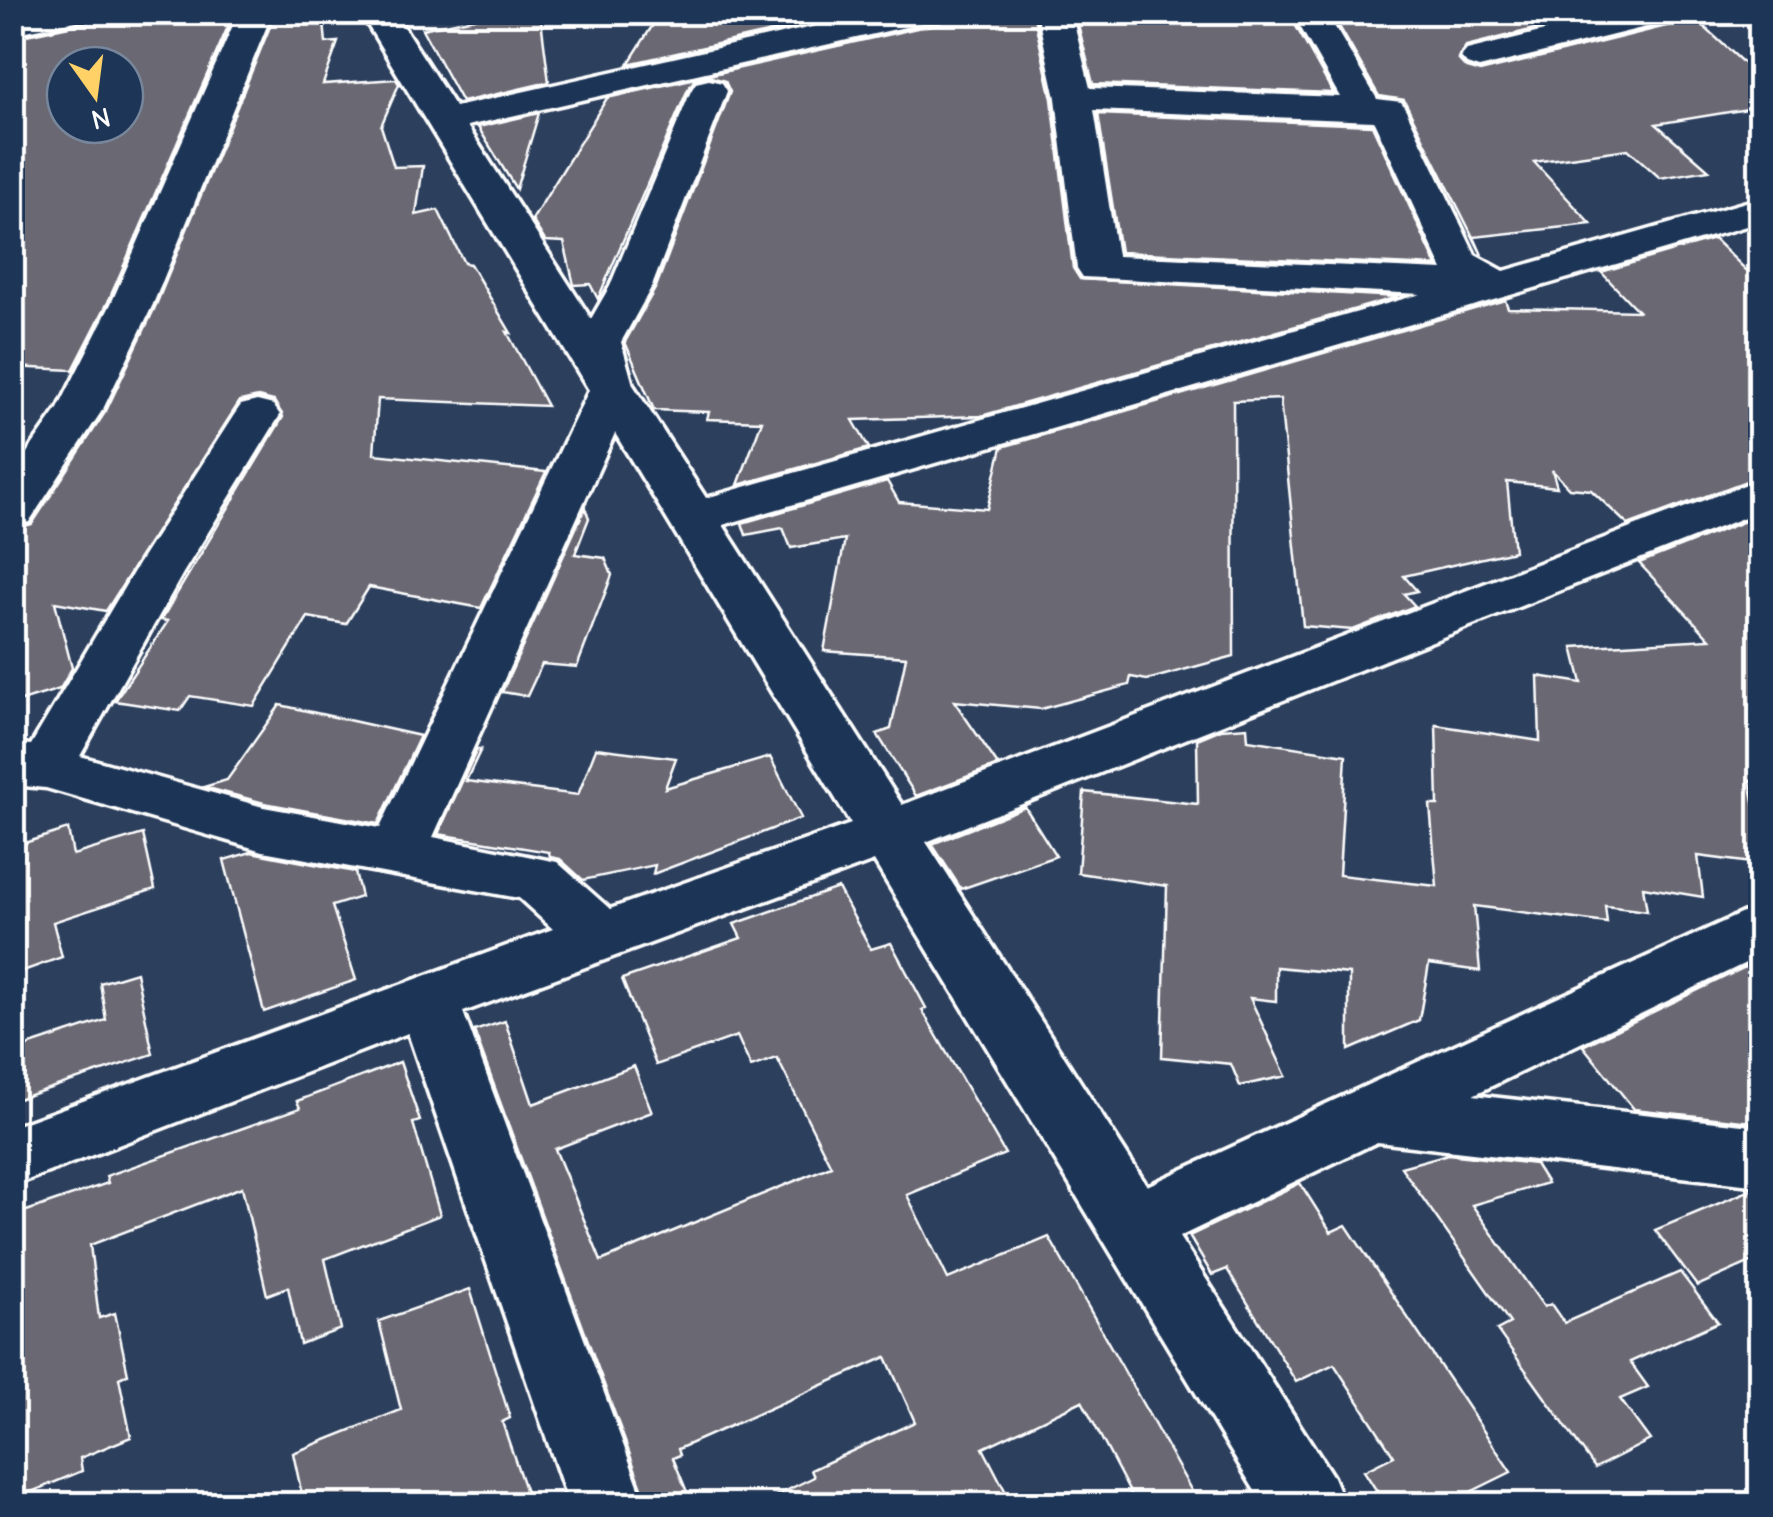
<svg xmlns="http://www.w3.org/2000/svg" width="1773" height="1517" font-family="'Comic Neue',sans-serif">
	<rect width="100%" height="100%" fill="#2c3f5d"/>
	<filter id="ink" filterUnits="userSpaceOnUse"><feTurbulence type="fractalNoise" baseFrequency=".01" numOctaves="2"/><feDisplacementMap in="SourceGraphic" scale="20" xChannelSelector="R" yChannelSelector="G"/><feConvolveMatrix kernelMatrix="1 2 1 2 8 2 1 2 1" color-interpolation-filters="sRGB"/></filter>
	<g filter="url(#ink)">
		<g fill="#696773" stroke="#fff" stroke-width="2.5" fill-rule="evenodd">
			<path d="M136 12H229L230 22 108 302 73 370 12 367V74L16 73 12 38ZM65 65H125V125H65Z"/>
			<polygon points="271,12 323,12 326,43 338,42 323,84 396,79 399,84 381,126 394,167 423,166 416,215 438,210 464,263 470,264 511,333 507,332 547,406 378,399 374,454 546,472 481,608 369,587 346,624 308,617 254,706 190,696 180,711 115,701 168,621 161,620 283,417 274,401 258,397 240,401 106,611 55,602 72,668 60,689 12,704 12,530 32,524 106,411 156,305 271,24"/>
			<polygon points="503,12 540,12 549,82 462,102 422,29"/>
			<polygon points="661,12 860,12 628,64"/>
			<polygon points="948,12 1033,12 1052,99 1073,268 1080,279 1398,297 981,416 853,420 869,448 738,485 762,421 707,419 709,412 654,410 625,342 656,287 730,92 725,81 708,76 695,79 688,89 598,299 590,284 574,285 564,242 545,241 532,220 607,98 940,23"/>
			<polygon points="1075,12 1288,12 1333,93 1093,84"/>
			<polygon points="1331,12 1603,12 1466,46 1458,59 1466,68 1480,72 1679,23 1688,12 1760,78 1760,107 1656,124 1709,170 1660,178 1628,149 1534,162 1591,224 1474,237 1482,255 1404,100 1379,96"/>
			<polygon points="539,113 516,189 478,127"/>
			<polygon points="1098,114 1372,125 1437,266 1120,252"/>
			<polygon points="1714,239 1746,270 1760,267 1760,476 1628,525 1591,490 1569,488 1552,470 1557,487 1507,482 1514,551 1404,576 1417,591 1404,594 1415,606 1353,630 1303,626 1280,399 1233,401 1234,656 1147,680 1131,677 1129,685 1041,709 954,701 998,765 916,796 877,734 891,729 906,657 824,651 845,539 791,548 783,528 746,535 742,523 887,481 899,502 987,509 1002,447 1505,300 1508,308 1638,311 1601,272"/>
			<polygon points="585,508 589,518 575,554 605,558 612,575 577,667 542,664 527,696 502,692"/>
			<polygon points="1760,515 1760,781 1750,780 1760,832 1760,864 1698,856 1703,897 1643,887 1647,911 1605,906 1607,923 1474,906 1480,971 1429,964 1419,1020 1349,1050 1349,974 1276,967 1276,1001 1250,998 1286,1076 1240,1086 1231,1064 1162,1057 1167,886 1078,873 1084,792 1198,804 1197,739 1221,729 1247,727 1248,740 1346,755 1339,875 1437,886 1430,805 1438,805 1436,725 1540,741 1538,676 1582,683 1573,647 1710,639 1639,563"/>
			<polygon points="280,705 420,736 378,824 264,803 204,787 227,780"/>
			<polygon points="596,748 676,758 665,788 770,757 801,818 653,874 655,865 583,880 560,859 550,857 549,852 438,834 477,749 481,749 466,781 578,795"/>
			<polygon points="1025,807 1056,856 961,889 932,844"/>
			<polygon points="68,829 73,855 143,834 155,889 53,922 62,957 12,975 12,847"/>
			<polygon points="251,852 355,872 361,897 332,906 356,980 264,1012 224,860"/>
			<polygon points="838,888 871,949 891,943 926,1008 922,1010 1005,1154 907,1195 948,1279 1049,1237 1199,1504 1136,1504 1082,1401 983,1448 1012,1504 759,1504 814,1477 811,1470 915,1422 886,1357 678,1449 680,1455 673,1458 692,1504 648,1504 474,1031 505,1021 533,1104 634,1066 652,1112 555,1149 601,1261 831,1166 777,1058 751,1067 737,1036 656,1065 622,979 741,938 734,924"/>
			<polygon points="1760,960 1760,1123 1634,1109 1583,1046"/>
			<polygon points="136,972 153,1054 12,1101 12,1051 106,1020 100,983"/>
			<polygon points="400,1062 420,1121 413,1123 440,1215 325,1259 341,1329 300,1344 288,1287 267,1295 242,1187 90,1245 99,1318 115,1313 128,1374 119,1378 131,1437 80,1458 82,1471 12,1500 12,1216 108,1183 106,1176 300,1108 297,1101"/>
			<polygon points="1448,1154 1535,1164 1547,1183 1472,1205 1544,1307 1551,1304 1564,1323 1680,1272 1718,1322 1630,1362 1648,1387 1620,1399 1650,1440 1595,1468 1497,1330 1510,1323 1401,1167"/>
			<polygon points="1300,1183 1331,1232 1346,1225 1511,1472 1446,1504 1385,1504 1364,1471 1394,1456 1334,1364 1296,1382 1227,1269 1212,1275 1189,1236"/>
			<polygon points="1753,1189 1760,1189 1760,1258 1697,1286 1655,1230"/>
			<polygon points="470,1289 510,1418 502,1422 530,1504 304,1504 293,1453 401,1410 379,1321"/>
		</g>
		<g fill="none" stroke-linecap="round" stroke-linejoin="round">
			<defs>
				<g id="minor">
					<polygon points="90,12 85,19 12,34 12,14"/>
					<polygon points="233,12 267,12 268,23 153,304 103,409 29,522 12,526 12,474 58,409 111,304 234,23"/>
					<path d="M360 12H394L455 107 879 12H944L939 19 927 22 467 126 591 319 610 286 691 91 696 83 709 80 722 83 727 91 652 286 621 342 633 385 706 498 1421 294 1083 277 1077 268 1056 98 1037 12H1071L1090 88 1340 97 1292 12H1326L1377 99 1401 102 1406 110 1475 255 1504 271 1760 198V222L723 525 902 805 1760 479V511L926 842 1147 1186 1760 905V956L1473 1095 1760 1127V1186L1377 1142 1179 1237 1333 1477 1344 1504H1263L874 861 463 1012 645 1504H569L408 1033 12 1186V1127L553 929 519 898 263 851 46 788 12 785V743L31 745 140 561 234 415 241 405 257 401 273 405 280 415 183 573 80 756 263 807 380 828 589 390ZM1094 110 1374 121 1443 270 1117 256ZM615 433 851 824 610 909 557 862 433 837Z"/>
					<polygon points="1621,12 1683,12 1678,19 1479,68 1467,64 1461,57 1467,50"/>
				</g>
			</defs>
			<use href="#minor" stroke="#fff" stroke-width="7"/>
			<use href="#minor" fill="#1d3557" fill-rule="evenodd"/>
		</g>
	</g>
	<rect width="1773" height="1517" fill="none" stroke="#1d3557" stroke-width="50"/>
	<rect x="25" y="25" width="1723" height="1467" fill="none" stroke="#fff" stroke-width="4" filter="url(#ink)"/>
	<g transform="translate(95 95) rotate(166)"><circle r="48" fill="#1d3557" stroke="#77869a" stroke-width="2.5"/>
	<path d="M0-8L18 38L0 25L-18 38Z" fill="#ffd166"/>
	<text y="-15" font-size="28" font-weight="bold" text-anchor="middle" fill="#ffffff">N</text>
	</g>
</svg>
